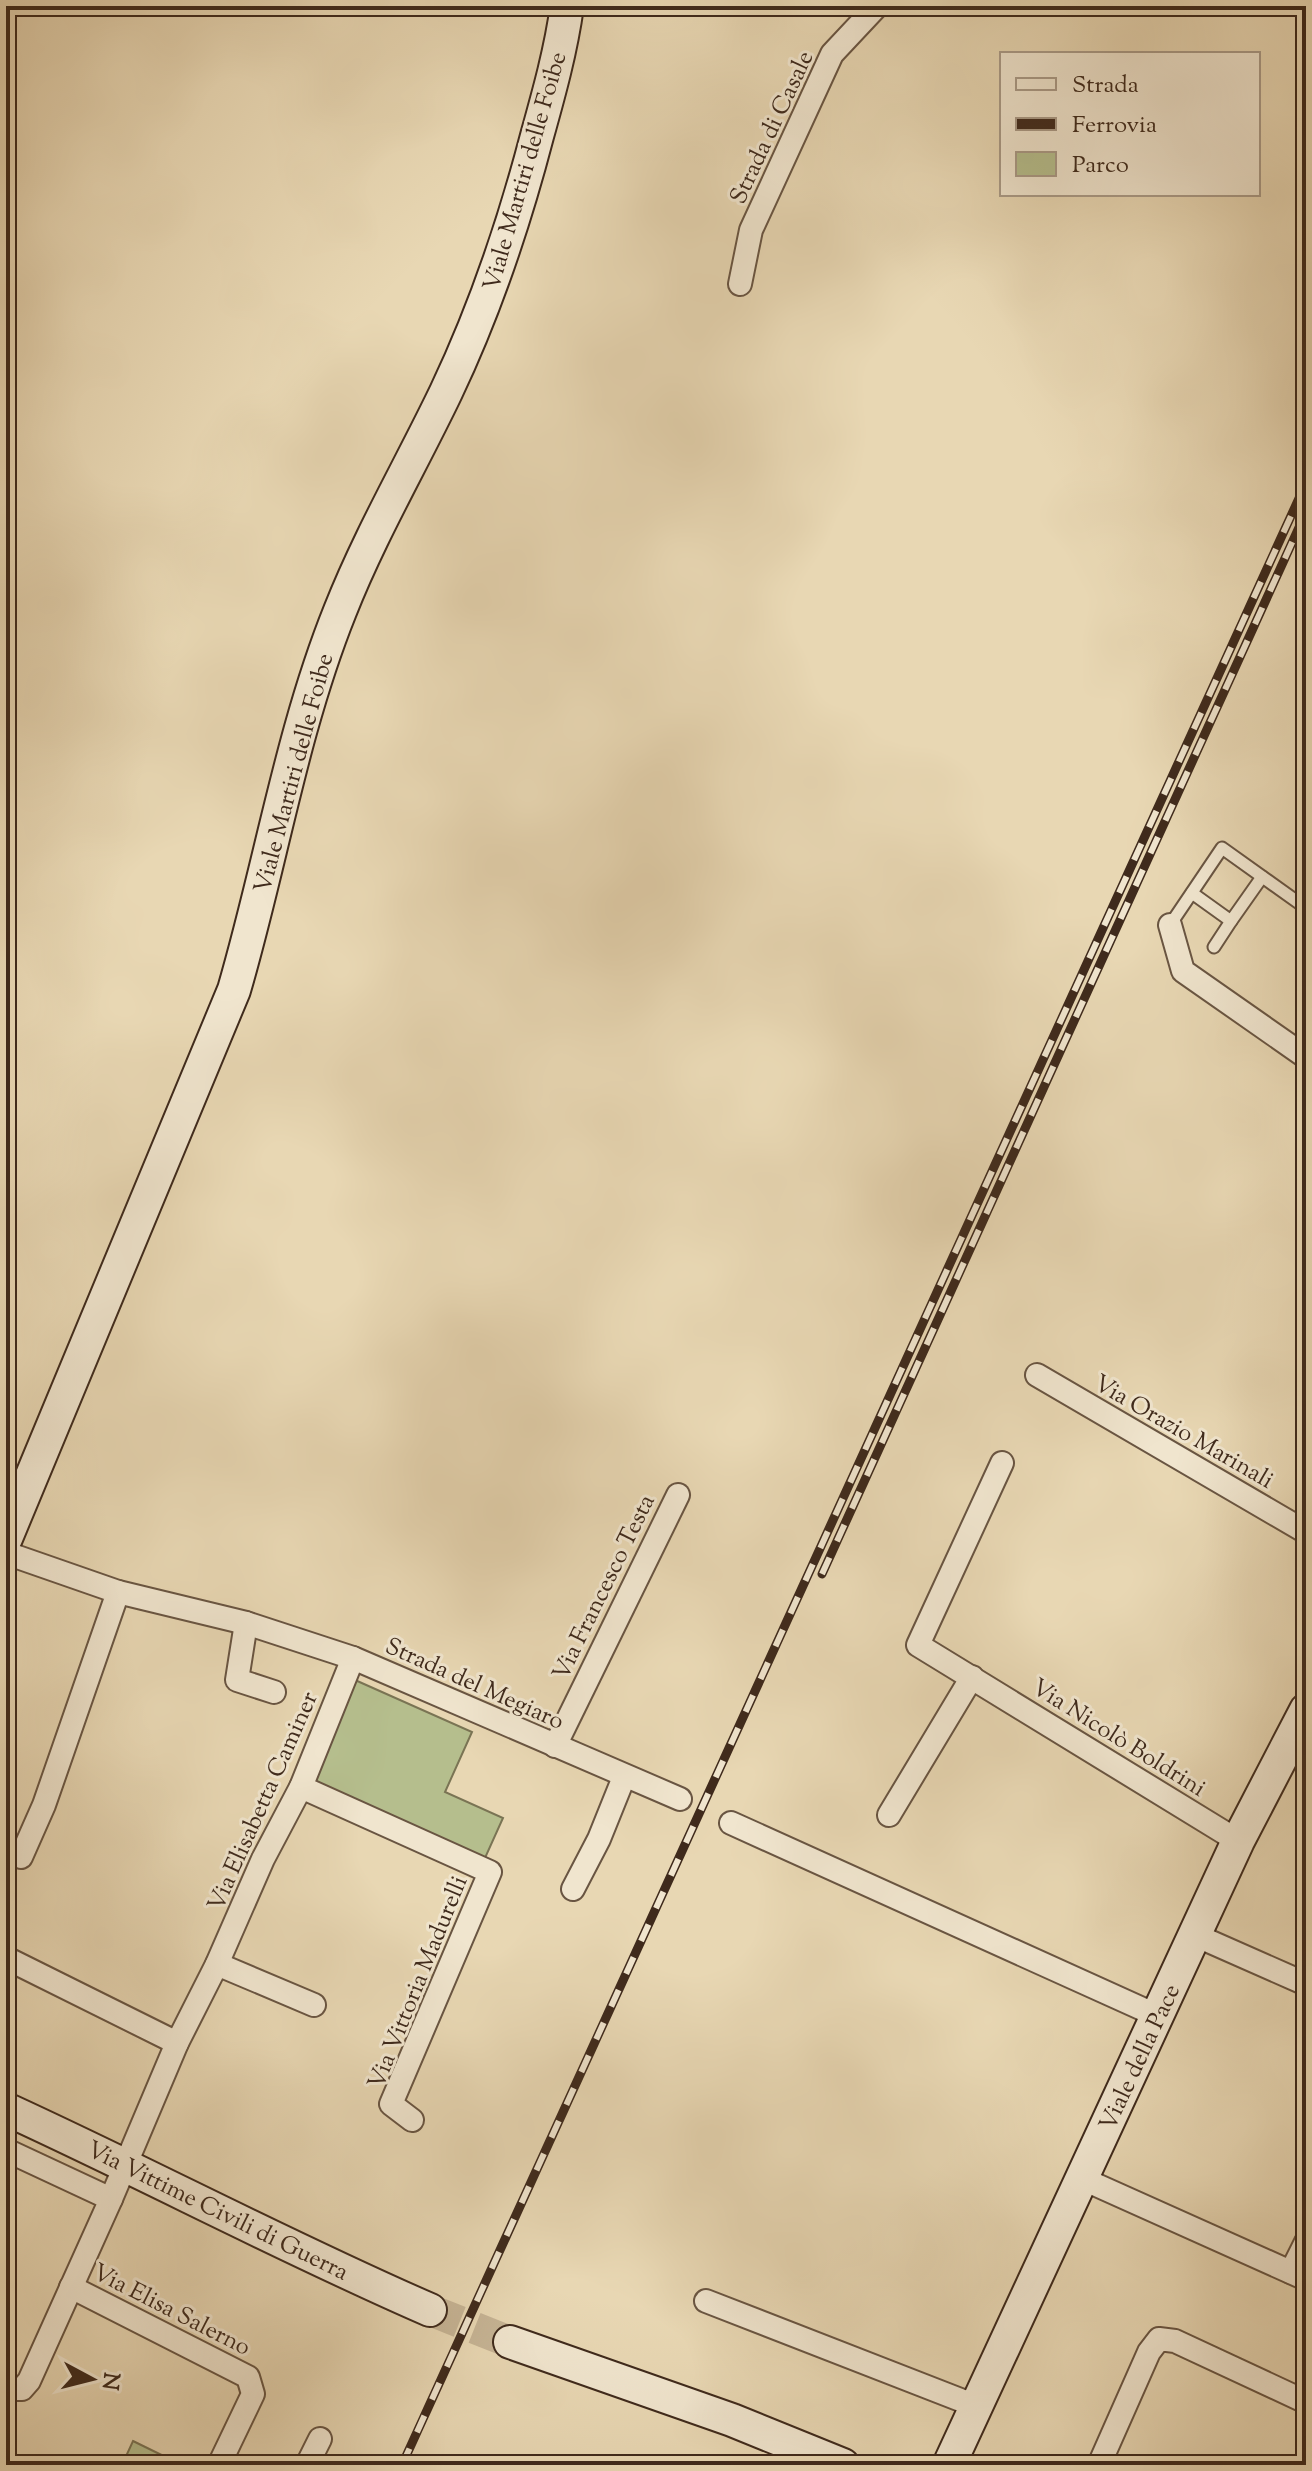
<svg xmlns="http://www.w3.org/2000/svg" width="1312" height="2471" font-family="'Sorts Mill Goudy',serif">
	<rect width="100%" height="100%" fill="#e8d7b3"/>
	<filter id="stains"><feTurbulence type="fractalNoise" baseFrequency=".0025" numOctaves="4"/><feColorMatrix values="0 0 0 0 .2 0 0 0 0 .09 0 0 0 0 .02 0 0 0 .5 -.17"/></filter>
	<radialGradient id="worn" r=".72"><stop offset=".6" stop-color="#630" stop-opacity="0"/><stop offset="1" stop-color="#630" stop-opacity=".3"/></radialGradient>
	<g fill="#b5be8d" stroke="#7a7454" stroke-width="2">
		<polygon points="355,1680 472,1732 445,1792 503,1818 485,1858 311,1781"/>
		<polygon points="133,2441 182,2465 122,2465"/>
	</g>
	<g fill="none" stroke-linecap="round" stroke-linejoin="round">
		<polyline stroke="#c6b495" stroke-width="32" stroke-dasharray="32 16" stroke-linecap="butt" points="430,2310 510,2342"/>
		<defs>
			<g id="lane">
				<polyline points="1192,893 1231,921 1262,877"/>
				<polyline points="1170,925 1222,848 1306,908"/>
				<polyline points="1214,947 1231,921"/>
			</g>
			<g id="street">
				<polyline points="740,284 751,230 832,54 877,6"/>
				<polyline points="1170,925 1183,971 1306,1057"/>
				<polyline points="1037,1375 1306,1532"/>
				<polyline points="1002,1463 918,1645 1238,1841"/>
				<polyline points="6,1553 118,1592 246,1623 353,1658 680,1799"/>
				<polyline points="246,1623 237,1680 274,1692"/>
				<polyline points="555,1746 678,1495"/>
				<polyline points="301,1787 490,1872 391,2104 412,2120"/>
				<polyline points="889,1815 972,1677"/>
				<polyline points="731,1823 1158,2016"/>
				<polyline points="21,1857 44,1805 118,1592"/>
				<polyline points="573,1889 599,1839 624,1777"/>
				<polyline points="1195,1935 1306,1984"/>
				<polyline points="6,1958 177,2043"/>
				<polyline points="217,1964 314,2005"/>
				<polyline points="6,2150 111,2199"/>
				<polyline points="1083,2179 1306,2279"/>
				<polyline points="1291,2272 1306,2242"/>
				<polyline points="71,2287 248,2377 253,2394 219,2465"/>
				<polyline points="706,2301 976,2406"/>
				<polyline points="6,2389 22,2389 29,2381 111,2199 177,2043 217,1964 263,1859 301,1787 353,1658"/>
				<polyline points="307,2465 320,2439"/>
				<polyline points="1099,2465 1149,2352 1159,2339 1175,2341 1306,2402"/>
			</g>
			<g id="secondary">
				<path d="M6 1538 234 990C271 864 291 733 340 611 370 535 411 465 446 392 485 310 514 224 537 136 549 93 561 50 567 6"/>
				<path d="M6 2109C148 2174 287 2248 430 2310"/>
				<polyline points="510,2342 732,2420 843,2465"/>
				<polyline points="949,2465 1238,1841 1306,1710"/>
			</g>
		</defs>
		<use href="#lane" stroke="#695542" stroke-width="15"/>
		<use href="#street" stroke="#695542" stroke-width="26"/>
		<use href="#secondary" stroke="#3f2a1c" stroke-width="36"/>
		<use href="#lane" stroke="#f0e5ce" stroke-width="11"/>
		<use href="#street" stroke="#f0e5ce" stroke-width="22"/>
		<use href="#secondary" stroke="#f0e5ce" stroke-width="32"/>
		<defs>
			<g id="rail">
				<polyline points="822,1574 1306,512"/>
				<polyline points="402,2465 1306,483"/>
			</g>
		</defs>
		<use href="#rail" stroke="#3f2a1c" stroke-width="9"/>
		<use href="#rail" stroke="#f0e5ce" stroke-width="6" stroke-dasharray="18" stroke-linecap="butt"/>
	</g>
	<g text-anchor="middle" stroke-width="6" stroke-linejoin="round" paint-order="stroke">
		<g font-size="24" fill="#3f2a1c" stroke="#f0e5ce">
			<text transform="translate(771 127) rotate(-65)" y="8">Strada di Casale</text>
			<text transform="translate(524 171) rotate(-74)" y="8">Viale Martiri delle Foibe</text>
			<text transform="translate(293 773) rotate(-75)" y="8">Viale Martiri delle Foibe</text>
			<text transform="translate(1184 1431) rotate(30)" y="8">Via Orazio Marinali</text>
			<text transform="translate(603 1587) rotate(-64)" y="8">Via Francesco Testa</text>
			<text transform="translate(475 1683) rotate(24)" y="8">Strada del Megiaro</text>
			<text transform="translate(1119 1737) rotate(32)" y="8">Via Nicolò Boldrini</text>
			<text transform="translate(262 1801) rotate(-66)" y="8">Via Elisabetta Caminer</text>
			<text transform="translate(417 1982) rotate(-68)" y="8">Via Vittoria Madurelli</text>
			<text transform="translate(1139 2057) rotate(-65)" y="8">Viale della Pace</text>
			<text transform="translate(218 2210) rotate(26)" y="8">Via Vittime Civili di Guerra</text>
			<text transform="translate(172 2309) rotate(27)" y="8">Via Elisa Salerno</text>
		</g>
	</g>
	<rect width="1312" height="2471" fill="none" stroke="#e8d7b3" stroke-width="32"/>
	<rect x="8" y="8" width="1296" height="2455" fill="none" stroke="#3f2a1c" stroke-width="4"/>
	<rect x="16" y="16" width="1280" height="2439" fill="none" stroke="#3f2a1c" stroke-width="2"/>
	<rect x="1000" y="52" width="260" height="144" fill="#f0e5ce" stroke="#a99a87" stroke-width="2"/>
	<rect x="1016" y="78" width="40" height="12" fill="#f0e5ce" stroke="#a99a87" stroke-width="2"/>
	<text x="1072" y="92" font-size="24" fill="#3f2a1c">Strada</text>
	<rect x="1016" y="118" width="40" height="12" fill="#3f2a1c" stroke="#a99a87" stroke-width="2"/>
	<text x="1072" y="132" font-size="24" fill="#3f2a1c">Ferrovia</text>
	<rect x="1016" y="152" width="40" height="24" fill="#b5be8d" stroke="#a99a87" stroke-width="2"/>
	<text x="1072" y="172" font-size="24" fill="#3f2a1c">Parco</text>
	<g transform="translate(92 2379) rotate(97)" stroke="#f0e5ce" stroke-width="6" paint-order="stroke">
	<path d="M0-6L14 30L0 20L-14 30Z" fill="#3f2a1c"/>
	<text y="-12" font-size="22" font-weight="bold" text-anchor="middle" fill="#3f2a1c">N</text>
	</g>
	<rect width="100%" height="100%" filter="url(#stains)"/>
	<rect width="100%" height="100%" fill="url(#worn)"/>
</svg>
